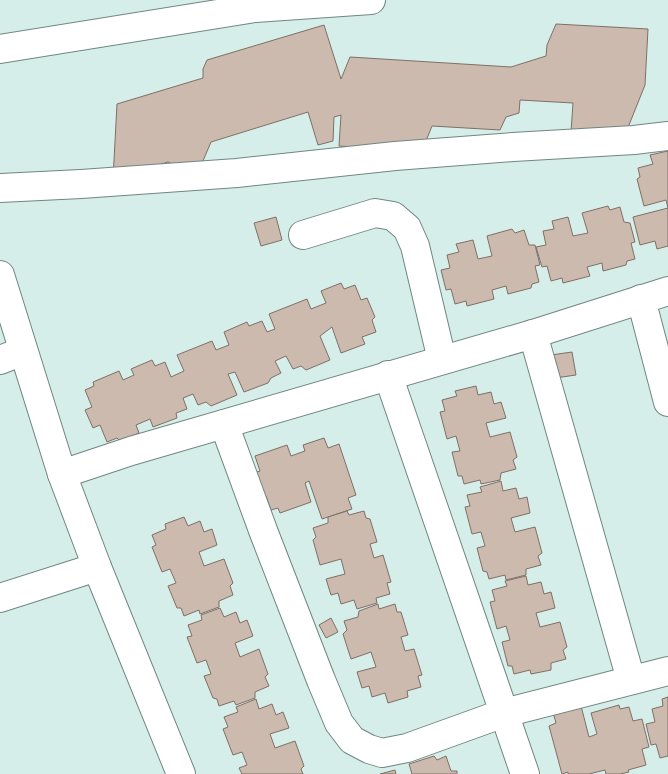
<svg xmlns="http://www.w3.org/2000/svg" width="668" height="774" font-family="'Fira Sans Condensed',sans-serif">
	<rect width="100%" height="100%" fill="#d6eee9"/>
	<g fill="#ccbaae" stroke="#7f6f65">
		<polygon points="556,24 648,29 645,85 625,135 571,132 573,103 520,100 519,113 506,117 500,130 432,126 422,151 339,146 341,115 334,117 333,141 318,145 308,112 211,142 197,175 168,162 113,179 117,104 203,78 203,69 207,60 324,25 341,79 350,57 511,67 546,56 547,45"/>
		<polygon points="668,151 668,246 657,249 655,241 640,245 633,217 668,208 666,200 644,206 637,179 640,177 638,168 653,164 650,155"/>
		<polygon points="608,206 610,210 620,207 624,222 630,223 635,242 631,243 635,259 627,261 626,265 603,271 602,263 587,267 590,276 563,283 562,278 551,281 547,266 542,267 536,247 546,245 543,231 554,229 552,221 568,217 573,236 588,233 582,213"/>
		<polygon points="276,217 282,240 261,246 254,223"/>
		<polygon points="512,229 515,233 524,230 529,245 535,245 540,265 535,266 539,282 532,284 531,288 508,294 506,286 492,290 494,299 467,306 466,301 455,304 451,289 446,290 441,270 450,268 447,255 459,252 456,244 473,240 478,259 492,256 487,236"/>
		<polygon points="341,283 344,289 355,285 361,300 367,298 375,317 372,320 376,332 362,337 365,344 341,353 332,327 320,336 330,360 306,370 301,366 293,369 286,356 275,361 281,373 271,378 268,383 244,392 235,372 228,374 237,395 211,406 206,402 198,405 193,394 183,398 187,409 176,413 177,418 153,427 150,419 136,425 139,433 120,441 117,438 107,442 100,425 93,428 85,410 92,407 85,390 94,386 93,382 119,371 123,380 134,375 131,369 152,360 155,366 165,362 171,377 184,371 177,355 212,341 216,350 229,345 224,332 247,322 249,326 262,321 267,332 275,329 269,314 307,299 311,309 326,303 321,291"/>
		<polygon points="572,352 576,375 555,378 551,355"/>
		<polygon points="476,386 478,395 491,392 494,404 501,402 506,418 486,423 490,437 510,432 517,457 513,460 516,469 501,473 500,480 481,484 480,480 464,484 462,476 458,476 452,452 460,451 456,436 447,439 440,412 445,411 442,400 457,396 455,391"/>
		<polygon points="324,438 328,448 339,444 356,495 348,498 352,509 322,519 309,481 305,483 311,502 280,513 278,508 271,510 266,496 262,497 254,473 260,471 255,456 287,445 291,456 305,451 303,445"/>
		<polygon points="501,481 503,491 516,488 519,499 527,497 530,513 511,518 515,532 535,527 542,553 538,556 541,565 526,569 526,575 506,580 505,575 489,579 487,572 483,571 477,548 485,546 481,532 472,534 465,507 470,506 467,495 482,492 480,487"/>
		<polygon points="347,511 349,515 364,511 366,518 370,519 377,542 370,544 374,558 383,555 391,582 387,583 390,594 376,598 377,603 357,609 354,600 341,604 338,593 331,595 326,579 345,574 341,559 320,565 313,540 316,537 313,528 328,523 328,517"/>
		<polygon points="184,517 188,526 200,521 204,532 212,529 217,545 199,552 204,566 224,559 233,583 230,586 233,595 219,601 219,607 200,614 199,610 184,616 181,608 177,608 168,586 176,583 170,569 162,572 152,547 156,545 152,535 166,529 165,524"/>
		<polygon points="526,576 528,585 541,582 544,594 551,592 555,608 536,613 540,627 560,622 567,647 563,650 566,659 551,663 551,670 531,674 530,670 514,674 512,666 508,666 502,642 510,640 506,626 497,629 490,602 495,601 492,590 507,586 505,581"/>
		<polygon points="378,604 379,609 395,604 397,612 401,612 408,635 401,637 405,651 414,649 422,675 418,676 421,687 407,691 408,697 388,703 385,693 372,697 369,686 362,688 357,672 376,667 371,652 351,659 343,634 347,630 344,621 358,617 359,611"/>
		<polygon points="220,608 224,617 236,612 240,623 247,620 253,636 235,643 240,657 259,649 268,674 265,677 269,686 255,692 255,698 236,705 234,701 219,706 217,699 213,698 204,676 211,674 206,660 197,663 187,637 192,636 188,625 202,620 201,615"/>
		<polygon points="331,618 338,632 326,638 319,625"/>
		<polygon points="668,697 668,756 660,758 656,744 651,745 646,724 655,722 652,709 663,706 662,699"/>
		<polygon points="256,699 259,709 272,704 276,715 283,712 289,728 270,734 275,748 295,741 304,766 301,769 303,774 242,774 239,768 247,765 242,752 233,755 223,729 228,727 224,717 238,712 236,707"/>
		<polygon points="580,702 589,737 597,734 591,713 619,705 620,709 629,707 633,721 642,719 649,747 642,749 646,765 628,770 629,772 620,774 606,774 605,770 589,774 568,774 568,772 562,774 549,726 556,723 552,709"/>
		<polygon points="434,756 437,760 446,756 451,771 457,771 457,774 412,774 409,764"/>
		<polygon points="395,770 396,774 380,774"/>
	</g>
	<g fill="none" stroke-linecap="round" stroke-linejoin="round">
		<defs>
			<g id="minor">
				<polyline points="0,49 255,8 371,0"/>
				<polyline points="0,188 81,184 237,173 395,156 513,147 634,140 668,136"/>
				<polyline points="303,235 375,213 393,216 407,228 415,246 442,360"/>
				<polyline points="0,275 62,474 97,567 181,774"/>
				<polyline points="641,299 668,402"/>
				<polyline points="533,334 631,680"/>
				<polyline points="0,360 23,351"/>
				<polyline points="388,375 525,774"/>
				<polyline points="224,424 264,533 321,680 339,723 352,740 369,749 382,753 407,748 504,713 668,671"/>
				<polyline points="62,474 131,451 533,334 668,291"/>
				<polyline points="0,598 97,567"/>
			</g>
		</defs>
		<use href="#minor" stroke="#708681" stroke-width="30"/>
		<use href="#minor" stroke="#fff" stroke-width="28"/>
	</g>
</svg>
